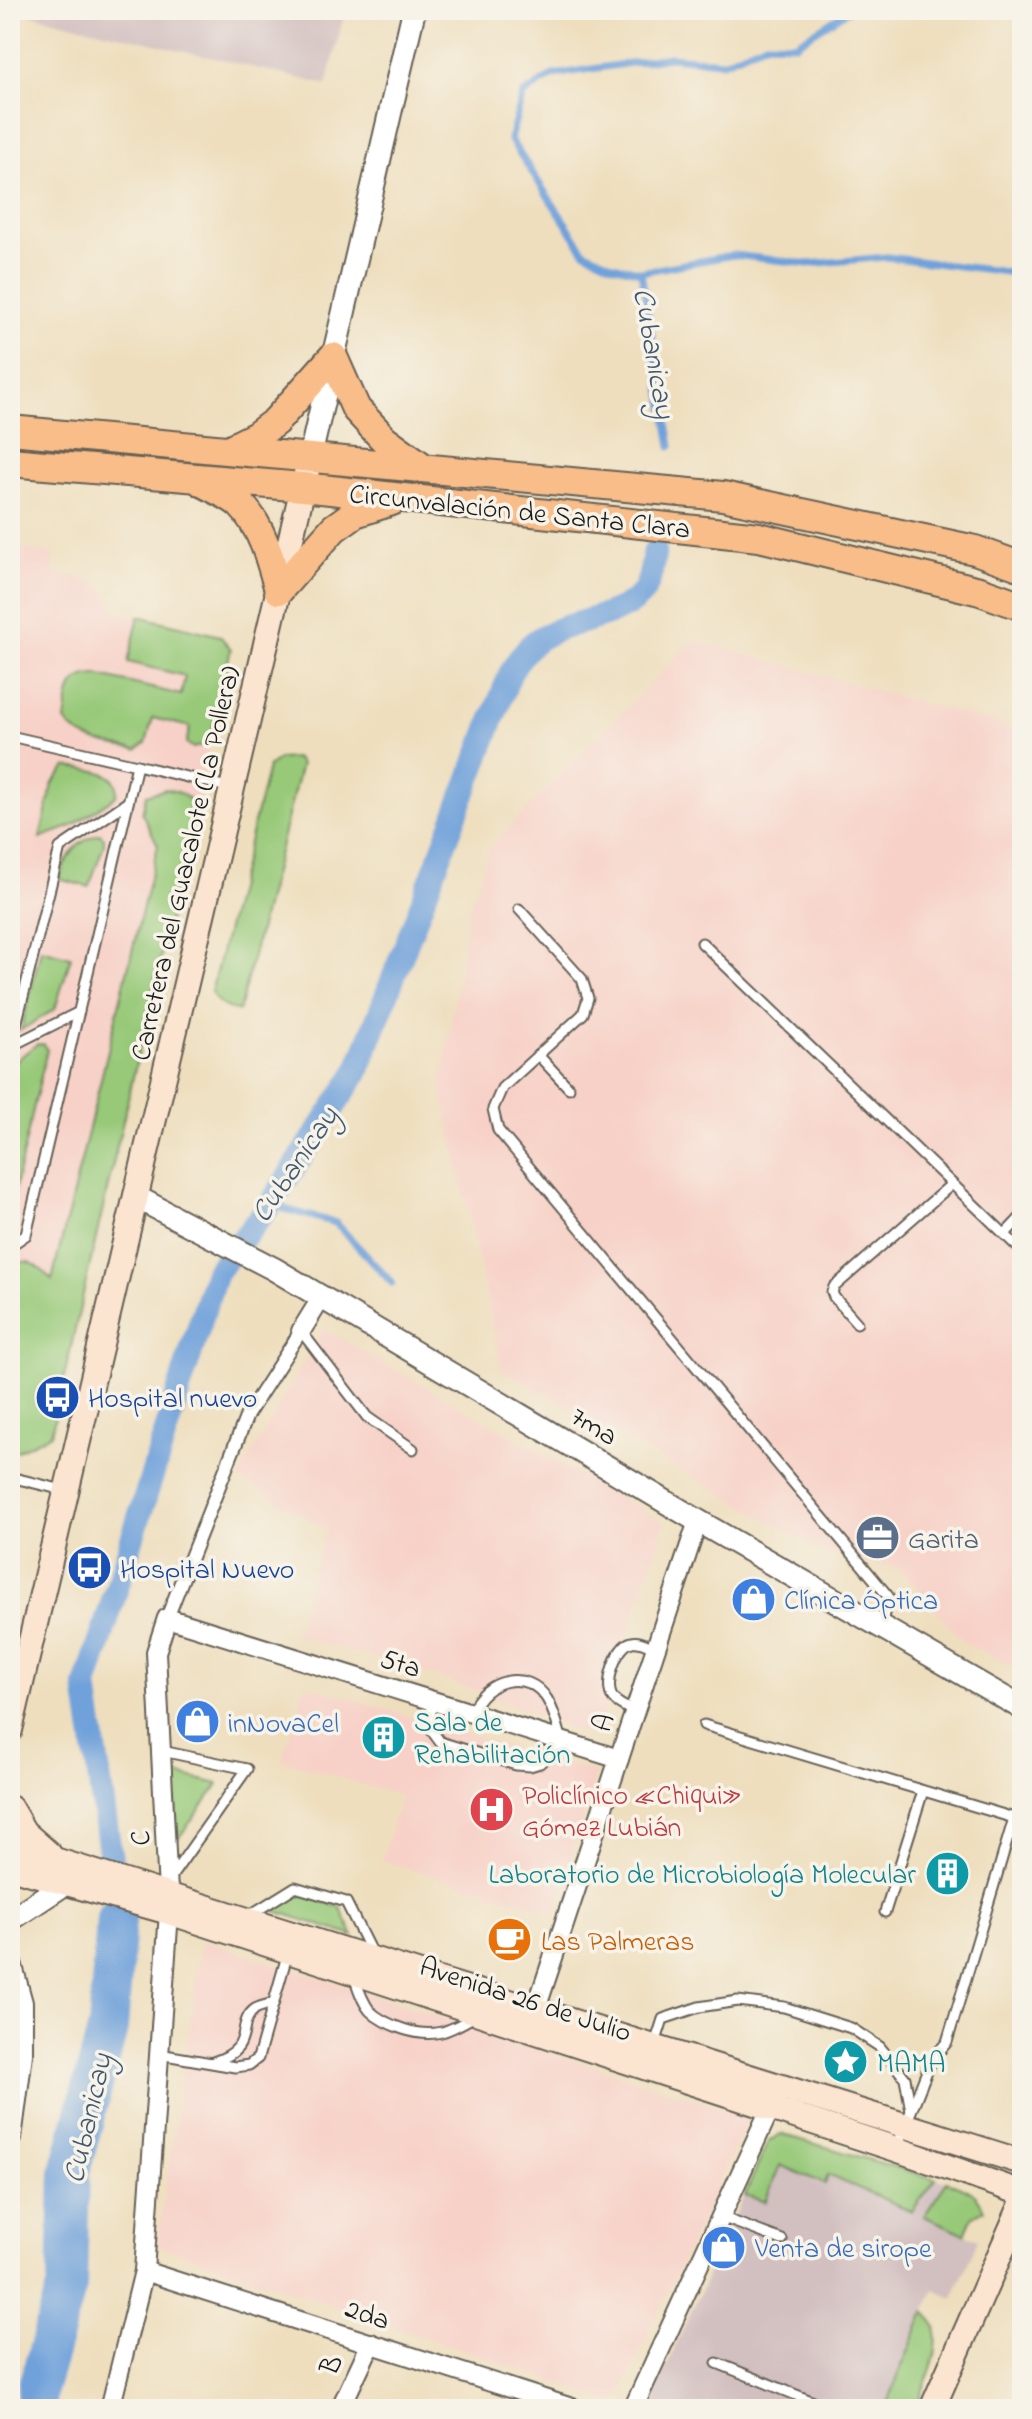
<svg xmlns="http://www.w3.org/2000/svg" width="1032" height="2419" font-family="'Indie Flower',sans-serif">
	<rect width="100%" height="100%" fill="#f7f3e8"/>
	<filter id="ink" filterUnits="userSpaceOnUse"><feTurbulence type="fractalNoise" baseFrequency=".0125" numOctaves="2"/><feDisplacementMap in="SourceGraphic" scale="16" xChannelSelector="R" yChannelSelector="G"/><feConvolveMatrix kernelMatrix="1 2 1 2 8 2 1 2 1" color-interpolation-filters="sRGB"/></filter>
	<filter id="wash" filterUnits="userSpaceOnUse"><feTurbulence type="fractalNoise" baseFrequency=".006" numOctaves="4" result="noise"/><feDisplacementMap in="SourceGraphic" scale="32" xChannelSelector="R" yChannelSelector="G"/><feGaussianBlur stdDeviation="1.8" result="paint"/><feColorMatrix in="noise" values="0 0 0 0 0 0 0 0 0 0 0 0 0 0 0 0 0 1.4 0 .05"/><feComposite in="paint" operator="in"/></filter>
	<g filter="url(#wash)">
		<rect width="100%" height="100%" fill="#eedebd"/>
		<g fill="#f7d1c7">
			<polygon points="11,546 53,555 53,573 100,583 117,613 220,636 231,649 51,1434 15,1452 10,1468"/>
			<polygon points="693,640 1022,731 1022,1670 965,1643 899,1568 827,1553 502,1369 441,1086 469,910 490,847"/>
			<polygon points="323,1329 665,1523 595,1737 438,1677 295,1635 326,1529 238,1478"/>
			<polygon points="305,1685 596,1773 555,1913 382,1860 401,1796 282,1760"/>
			<polygon points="202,1940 749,2117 616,2403 157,2245"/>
		</g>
		<g fill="#d2bfc0">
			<polygon points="12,10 345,10 327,85"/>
			<polygon points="781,2134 947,2182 971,2191 980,2199 984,2210 972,2217 965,2234 978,2240 953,2298 934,2290 925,2311 932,2318 936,2333 937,2354 915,2409 647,2409 768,2142"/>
		</g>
		<g fill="#97c978" stroke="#5a724a" stroke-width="2">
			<path d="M139 616 220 636 231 649 209 744 193 748 186 743 190 727 153 718 146 743 137 750C111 744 82 744 65 721 69 696 67 675 97 675L181 695 185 676 128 662Z"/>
			<path d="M295 758 301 764 239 1011C225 1008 218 1005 211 992L268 767 279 759Z"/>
			<path d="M66 767C84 769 124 769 116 796L72 826 40 838 53 783Z"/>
			<path d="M166 789 178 792 196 803 51 1434 15 1452 10 1451V1267C30 1254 39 1268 52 1280L158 845 142 813 146 795Z"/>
			<path d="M100 834 104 838V844L89 887 59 879C66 857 77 840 100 834Z"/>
			<polygon points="41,949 71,957 55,1009 21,1030"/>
			<polygon points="37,1044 44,1044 47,1050 10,1209 10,1082 15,1061"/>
			<polygon points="174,1774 219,1784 177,1840"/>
			<polygon points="298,1894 340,1907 354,1936 272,1910"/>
			<polygon points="781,2134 936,2179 912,2211 828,2175 825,2184 780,2165 765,2202 745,2195 768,2142"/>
			<path d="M947 2182C965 2188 977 2191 984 2210L972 2217 965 2234 924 2216Z"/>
			<path d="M925 2312C952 2334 925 2383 915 2409H886L900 2370Z"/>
		</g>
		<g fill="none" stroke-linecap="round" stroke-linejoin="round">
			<g stroke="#70a1da" stroke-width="7">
				<polyline points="641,272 733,255 808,264 887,257 1022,274"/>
				<polyline points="671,446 641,272 613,265 584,251 510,139 523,95 553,75 670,57 723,62 766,43 795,44 849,10"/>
				<polyline points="270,1205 336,1223 392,1283"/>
			</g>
			<path stroke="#70a1da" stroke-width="24" d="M111 1859 86 1686 216 1272 270 1205 357 1072 510 674C517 661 525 648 537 640 567 619 620 621 643 592 651 582 652 563 655 551"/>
			<polyline stroke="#70a1da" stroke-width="40" points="35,2409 38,2386 67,2286 70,2171 108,2028 116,1919"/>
		</g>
	</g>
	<g filter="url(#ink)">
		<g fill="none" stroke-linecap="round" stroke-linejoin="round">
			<defs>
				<g id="service">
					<polyline points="10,736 137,765"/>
					<polyline points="519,909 582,979 588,998 583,1014 502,1088 493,1109 498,1130 888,1596 881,1627"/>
					<polyline points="702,943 1022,1251"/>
					<polyline points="11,1046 79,1012"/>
					<polyline points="10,1049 60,848 128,802"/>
					<polyline points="538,1055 569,1088"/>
					<polyline points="1005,1234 1022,1216"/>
					<polyline points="10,1246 26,1235 137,765 232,788"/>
					<polyline points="857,1323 834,1297 832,1292 834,1287 952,1184"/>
					<polyline points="301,1331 367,1417 413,1449"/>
					<polyline points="10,1477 63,1490"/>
					<path d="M432 1701 429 1727 440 1742 516 1765 530 1766 540 1763 562 1741C558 1727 555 1712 547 1699 527 1667 483 1680 472 1712"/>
					<path d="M635 1712C628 1708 618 1705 613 1698 603 1686 616 1645 632 1642 640 1640 649 1646 657 1649"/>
					<polyline points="704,1725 1014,1818 947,2042 931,2061 896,2149"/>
					<polyline points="162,1751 247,1769 169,1880"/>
					<polyline points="885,1912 923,1791"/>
					<polyline points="250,1915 295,1887 346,1902 372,1954"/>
					<path d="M354 1976C358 1988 362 2001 370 2011 379 2020 391 2025 403 2029 434 2039 448 2032 475 2016"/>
					<polyline points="655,2044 663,2019 699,2007 738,2001 784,2007 851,2028 880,2047 905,2078 911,2111"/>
					<polyline points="159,2054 235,2067 249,2065 258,2058 288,1952"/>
					<path d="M213 2062C258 2048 234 2025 255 2009 260 2006 269 2005 274 2002"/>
					<polyline points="721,2217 782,2240"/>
					<polyline points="717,2363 831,2409"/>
				</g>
				<polyline id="pedestrian" points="167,1618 247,1415 301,1331"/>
				<g id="minor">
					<polyline points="301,1331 322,1297"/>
					<polyline points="532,2021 698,1521"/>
					<polyline points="144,2271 575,2409"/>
					<polyline points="110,2409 144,2271 169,1912 156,1652 167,1618 619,1759"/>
					<polyline points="340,2409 371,2343"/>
					<polyline points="633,2409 776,2096"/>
				</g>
				<g id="tertiary">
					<polyline points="310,457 414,10"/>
					<polyline points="136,1197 274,1269 698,1521 1022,1708"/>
					<polyline points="10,1920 66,1883"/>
					<polyline points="10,1963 21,2003 21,2054 10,2138"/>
				</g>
				<g id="secondary">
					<polyline points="10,1730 310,457"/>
					<polyline points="10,1808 24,1832 49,1854"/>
					<polyline points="10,1846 1022,2162"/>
					<polyline points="10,1867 169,1912 896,2149 1022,2193"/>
					<polyline points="932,2409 1022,2204"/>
				</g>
				<g id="trunk">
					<polyline points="10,430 723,496 975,550 1022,567"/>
					<polyline points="228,450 256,436 276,421 333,357 356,409 384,439 421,466"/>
					<polyline points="10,462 303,487 759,537 980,591 1022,606"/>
					<path d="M202 482C214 489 230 495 240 504 262 526 271 561 279 590"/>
					<polyline points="279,590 334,528 355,513 392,501"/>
				</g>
			</defs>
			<use href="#service" stroke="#666054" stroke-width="13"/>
			<use href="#pedestrian" stroke="#666054" stroke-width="16"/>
			<use href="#minor" stroke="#666054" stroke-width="22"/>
			<use href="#tertiary" stroke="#666054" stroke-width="26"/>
			<use href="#secondary" stroke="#666054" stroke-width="28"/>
			<use href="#trunk" stroke="#666054" stroke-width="32"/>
			<use href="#service" stroke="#fff" stroke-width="9"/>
			<use href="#pedestrian" stroke="#fff" stroke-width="12"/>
			<use href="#minor" stroke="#fff" stroke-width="18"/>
			<use href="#tertiary" stroke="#fff" stroke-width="22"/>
			<use href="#secondary" stroke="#fce5d0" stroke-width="24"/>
			<use href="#trunk" stroke="#f8bd89" stroke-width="28"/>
		</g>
	</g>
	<defs>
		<symbol id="bus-disc" viewBox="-11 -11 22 22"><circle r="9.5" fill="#1a4fb4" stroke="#f7f3e8"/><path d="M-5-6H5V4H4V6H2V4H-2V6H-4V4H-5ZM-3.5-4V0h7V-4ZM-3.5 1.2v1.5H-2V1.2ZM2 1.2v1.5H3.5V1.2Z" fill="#fff"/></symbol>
		<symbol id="office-disc" viewBox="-11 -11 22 22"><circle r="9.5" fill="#5c6f8a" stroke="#f7f3e8"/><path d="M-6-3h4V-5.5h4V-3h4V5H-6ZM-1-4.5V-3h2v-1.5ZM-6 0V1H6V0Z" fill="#fff"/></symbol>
		<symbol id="shop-disc" viewBox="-11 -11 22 22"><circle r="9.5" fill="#3f7fe0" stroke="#f7f3e8"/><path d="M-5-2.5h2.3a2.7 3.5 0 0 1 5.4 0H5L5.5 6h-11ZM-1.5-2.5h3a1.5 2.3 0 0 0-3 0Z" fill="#fff"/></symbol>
		<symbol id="building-disc" viewBox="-11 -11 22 22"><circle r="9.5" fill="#0f9aa8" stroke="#f7f3e8"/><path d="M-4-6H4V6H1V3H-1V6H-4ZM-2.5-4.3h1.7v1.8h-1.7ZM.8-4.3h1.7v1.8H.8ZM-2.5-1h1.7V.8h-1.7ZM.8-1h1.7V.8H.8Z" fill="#fff"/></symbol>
		<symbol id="hospital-disc" viewBox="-11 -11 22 22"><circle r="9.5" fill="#e0444e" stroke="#f7f3e8"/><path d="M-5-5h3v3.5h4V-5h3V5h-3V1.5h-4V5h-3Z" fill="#fff"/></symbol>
		<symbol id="cafe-disc" viewBox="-11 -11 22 22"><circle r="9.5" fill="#e8710a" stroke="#f7f3e8"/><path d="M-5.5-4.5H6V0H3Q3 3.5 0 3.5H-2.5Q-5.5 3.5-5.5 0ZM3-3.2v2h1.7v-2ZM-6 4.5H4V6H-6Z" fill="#fff"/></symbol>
		<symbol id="sight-disc" viewBox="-11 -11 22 22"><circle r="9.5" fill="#0f9aa8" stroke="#f7f3e8"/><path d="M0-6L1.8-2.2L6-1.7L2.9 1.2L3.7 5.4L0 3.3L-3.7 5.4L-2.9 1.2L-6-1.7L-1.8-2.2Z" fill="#fff"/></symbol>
	</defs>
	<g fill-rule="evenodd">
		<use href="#bus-disc" x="32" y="1372" width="51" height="51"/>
		<use href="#office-disc" x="852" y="1512" width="51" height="51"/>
		<use href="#bus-disc" x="64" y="1542" width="51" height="51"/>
		<use href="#shop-disc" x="728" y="1574" width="51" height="51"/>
		<use href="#shop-disc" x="172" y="1696" width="51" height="51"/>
		<use href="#building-disc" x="358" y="1712" width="51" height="51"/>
		<use href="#hospital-disc" x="466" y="1784" width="51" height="51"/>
		<use href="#building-disc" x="922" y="1848" width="51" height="51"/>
		<use href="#cafe-disc" x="484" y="1914" width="51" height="51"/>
		<use href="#sight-disc" x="820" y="2036" width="51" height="51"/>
		<use href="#shop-disc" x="698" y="2222" width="51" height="51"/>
	</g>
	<g text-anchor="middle" stroke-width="7" stroke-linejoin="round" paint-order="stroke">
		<g font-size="28" fill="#1c1c1c" stroke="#f7f3e8">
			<text transform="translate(520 510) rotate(6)" y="10">Circunvalación de Santa Clara</text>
			<text transform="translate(184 863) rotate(-77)" y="10">Carretera del Guacalote (La Pollera)</text>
			<text transform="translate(595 1425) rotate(31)" y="10">7ma</text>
			<text transform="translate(401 1662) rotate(17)" y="10">5ta</text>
			<text transform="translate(602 1722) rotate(-71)" y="10">A</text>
			<text transform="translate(139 1838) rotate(-93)" y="10">C</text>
			<text transform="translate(526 1998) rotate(18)" y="10">Avenida 26 de Julio</text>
			<text transform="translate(368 2313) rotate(18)" y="10">2da</text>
			<text transform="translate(330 2364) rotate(-65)" y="10">B</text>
		</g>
		<g font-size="28" fill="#164399" stroke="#f7f3e8" text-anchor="start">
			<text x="88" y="1407">Hospital nuevo</text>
			<text x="120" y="1578">Hospital Nuevo</text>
		</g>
		<g font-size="28" fill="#4e5e75" stroke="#f7f3e8" text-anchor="start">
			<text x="908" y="1548">Garita</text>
		</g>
		<g font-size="28" fill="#366cbe" stroke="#f7f3e8" text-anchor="start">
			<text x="784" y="1609">Clínica Óptica</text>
			<text x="228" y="1732">inNovaCel</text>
			<text x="755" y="2257">Venta de sirope</text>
		</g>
		<g font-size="28" fill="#0d838f" stroke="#f7f3e8" text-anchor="start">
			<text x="414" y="1731">Sala de<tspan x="414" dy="32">Rehabilitación</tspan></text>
			<text x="916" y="1883" text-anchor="end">Laboratorio de Microbiología Molecular</text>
			<text x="877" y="2072">MAMA</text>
		</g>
		<g font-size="28" fill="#be3a42" stroke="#f7f3e8" text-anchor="start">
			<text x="522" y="1804">Policlínico «Chiqui»<tspan x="522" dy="32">Gómez Lubián</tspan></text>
		</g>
		<g font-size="28" fill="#c56008" stroke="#f7f3e8" text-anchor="start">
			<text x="541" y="1950">Las Palmeras</text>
		</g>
		<g font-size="30" font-style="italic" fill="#425871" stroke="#f7f3e8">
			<text transform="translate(655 353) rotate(80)" y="10">Cubanicay</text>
			<text transform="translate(294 1164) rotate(-56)" y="10">Cubanicay</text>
			<text transform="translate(87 2118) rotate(-77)" y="10">Cubanicay</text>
		</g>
	</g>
	<rect width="1032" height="2419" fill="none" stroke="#f7f3e8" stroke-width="40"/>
</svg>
